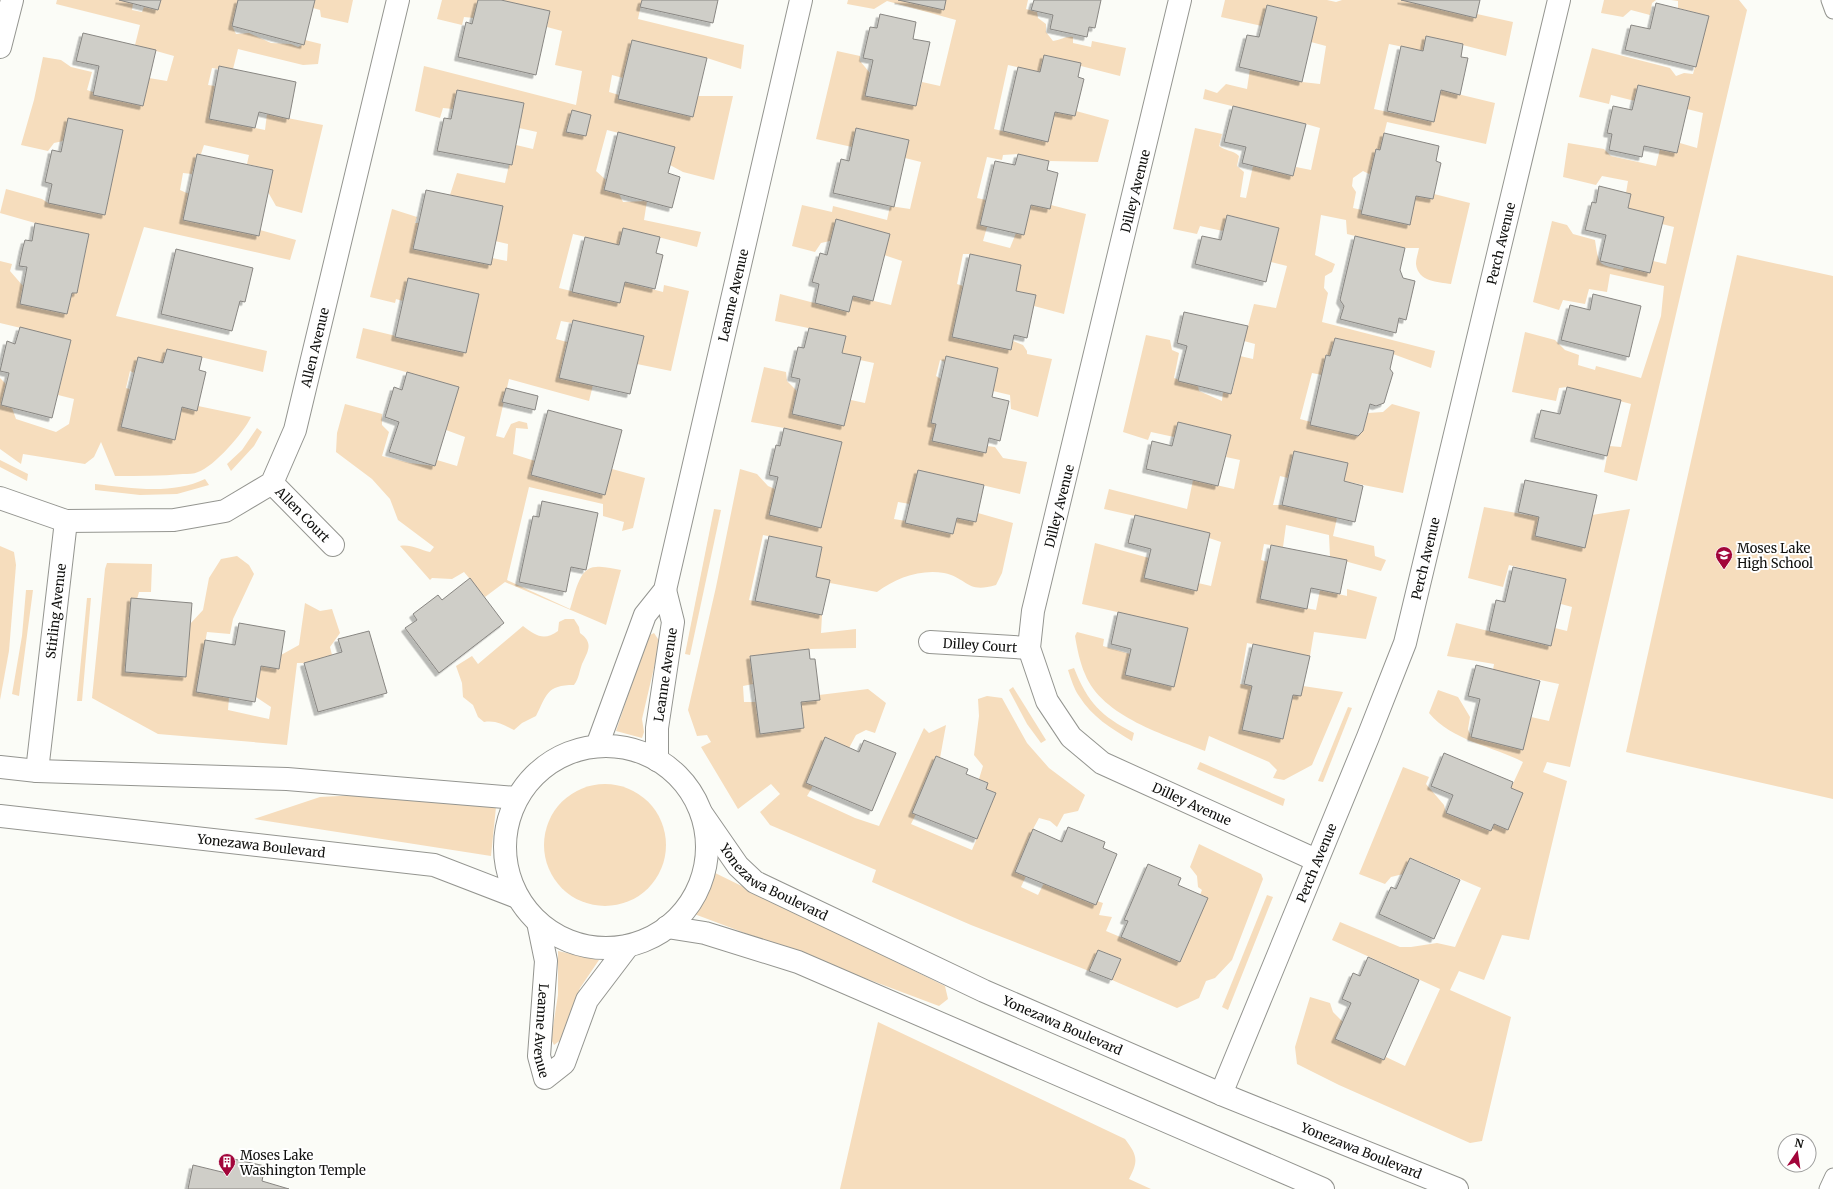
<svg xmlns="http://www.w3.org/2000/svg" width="1833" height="1189" font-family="Merriweather,serif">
	<defs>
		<filter id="shadow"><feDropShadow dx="-3.5" dy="3.5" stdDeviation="0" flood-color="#0004"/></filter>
	</defs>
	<rect width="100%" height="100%" fill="#fbfcf7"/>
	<g fill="#f6ddbd">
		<path d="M57 0H119L133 3 132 10 142 12 144 7 158 10 161 0H238L232 26 236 34 249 33 271 43 291 44 298 47 304 44 305 40 321 44 318 64 303 65 238 49 233 69 219 66V69L212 68 208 85 215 86 209 119 265 130 267 114 323 125 302 213 276 206 268 192 273 170 247 164 249 155 204 145 201 154H197L192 174 183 173 180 190 189 194 183 220 259 236 260 230 296 240 290 260 144 227 116 316 267 351 263 372 167 349 163 363 138 357 134 373 130 371 126 388 130 389 121 427 175 440 182 407 197 411 198 406 251 417C244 432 214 467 198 472 194 474 188 474 183 474 161 476 138 476 115 476L101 442 94 457 85 464 23 454 21 464 0 449V378L6 384 1 405 12 408 16 419 56 432 69 424 74 399 58 395 71 340 0 323V261L12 264 10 271 23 286 20 304 67 314 72 293H77L89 235 35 223 0 213 6 189 42 199 48 203 105 215 123 130 69 118 63 141 54 143 48 151 21 145 34 100 43 57 61 60 71 67 92 72 87 90 93 92V95L143 106 149 78 167 81 174 56 135 45 140 25 56 4Z"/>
		<polygon points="315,0 353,0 348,23 321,17 320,10 313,8"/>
		<polygon points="442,0 478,0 474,18 464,17 462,25 437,19"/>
		<path d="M501 0H642L638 19 744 45 741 69 707 58 632 40 623 78 612 75 609 92 619 95 618 99 693 117 698 96H733L714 180 683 172 670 165 674 147 607 130 596 171 606 180 604 190 619 194 623 202 647 201 644 220 701 232 697 247 623 228 619 245 573 234 559 288 620 303 625 282 663 292 664 285 689 291 671 371 637 364 644 336 573 320 572 323 561 321 556 339 567 342 559 377 593 385 589 401 509 379 496 436 504 438 511 424 519 421 527 423 528 429 516 428 513 454 535 461 531 475 604 495 612 469 645 478 633 528 622 531 624 522 603 516V504L529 487 507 580 570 609C575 596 578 567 596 567 604 566 613 569 621 570L606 625 505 582 485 597 464 572 452 579 432 578 430 580 400 546C410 544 420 550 430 552L434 547 398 520 390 499 372 479 336 452 337 433 345 404 382 414V425L389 432 382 456 410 463 435 466 437 460 457 466 465 437 446 430 459 387 356 358 363 328 466 353 479 294 408 278 403 301 396 299 395 303 370 297 392 209 417 217 415 223H419L413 249 490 265 492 258 507 261 508 244 495 241 450 195 457 173 505 183 509 165H512L516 145 533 149 537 132 519 128 524 103 457 90 453 109 443 108 440 118 415 111 424 66 576 105 582 71 555 65 562 31 547 27 550 11Z"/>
		<path d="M848 0H1028L1026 9 1037 12 1038 18 1046 24V32L1053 41C1060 40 1067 36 1073 37V43L1091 47 1092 41 1126 48 1120 76 1081 66V63L1045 55 1040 72 1008 65 994 129 1048 142 1055 112 1074 116 1076 111 1109 120 1098 162 1049 161 1018 154 1003 155 1002 160 987 157 977 198 986 200 980 225 987 227 983 241 1010 248 1016 233 1024 235 1031 205 1049 209 1051 205 1086 214 1064 314 1034 306 1036 295 1016 291 1021 265 970 254H963L957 284 963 286 952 337 1010 349 1013 341 1023 345 1027 351V354L1052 359 1038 417 1011 409 1010 395 993 391 998 368 947 357 945 362 940 360 936 376 941 379 936 424 987 446 995 447 1003 458 1027 462 1020 494 918 470 910 504 898 502 894 519 906 521V523L953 534 957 518 976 522 978 513 1013 523 1002 573 996 585C966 594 968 578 944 573 920 569 896 578 877 592L830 583V580L816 577 822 547 763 535 749 600 822 615 821 633 856 629V648L809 649 750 656 753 684 743 686 744 702H756L760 734 804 728 801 702 820 700 819 695 868 689 886 703 875 733 866 730 856 735 849 748 806 783 813 786 807 796 855 818 879 826 924 728 929 733 946 725 940 758 936 756 913 813 916 814 911 824 972 850 996 793 986 789 988 783 979 779 983 766 974 755 979 716 978 699 987 696 1002 698 1027 743 1049 768 1085 795 1078 811 1064 814 1057 827 1050 821 1039 818 1033 829 1015 871 1026 876 1021 887 1038 895 1044 883 1103 903 1099 915 1112 917 1106 931 1180 962 1208 898 1200 895 1202 890 1198 887 1197 876 1190 867 1199 844 1261 874 1263 879 1232 960 1215 978 1206 981 1199 998 1177 1008 1112 980 1121 959 1098 950 1089 971 971 925 872 882 876 870 770 825 760 812 780 794 771 784 738 809 701 747 711 742 707 735 697 736 688 710 716 587 740 469 757 474 768 486 775 489 821 528 842 443 784 428 751 422 764 367 786 372 787 381 797 391 792 414 844 426 851 400 865 403 874 363 860 360V357L842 353 846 336 775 321 780 294 849 312 853 296 891 305 902 261 884 255 890 234 836 220 830 241 821 243 815 252 792 246 802 205 832 212 833 206 887 220 890 206 910 209 921 162 905 158 909 140 856 128 852 147 816 139 837 51 860 56V61L870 73 866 96 916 106 922 82 940 86 956 20 887 1 874 9 847 4Z"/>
		<path d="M1225 0H1327L1336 2 1342 0H1401L1476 18 1477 14 1513 22 1506 56 1427 36 1423 51 1389 44 1374 109 1434 122 1441 90 1495 103 1486 144 1387 122 1380 150 1376 149 1371 175 1363 171 1353 178 1352 186 1356 192 1353 208 1362 210V214L1409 225 1416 196 1433 199 1434 194 1470 203 1451 284C1438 282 1418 282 1416 264 1416 259 1418 253 1419 248H1405L1347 234 1346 220 1321 215 1315 255 1335 264 1332 272 1325 276 1324 288 1328 293 1322 322 1435 351 1431 368 1393 354 1394 351 1335 338 1330 356 1326 355 1322 375 1312 373 1300 419 1311 422V425L1358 436 1363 431 1368 413 1383 412 1392 404 1420 412 1403 493 1344 481 1348 463 1294 451 1288 478 1280 476 1273 505H1282L1337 518 1333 536 1374 546 1375 556 1386 560 1381 571 1330 557 1329 535 1286 525 1283 547 1264 544 1261 560 1268 562 1260 599 1316 610 1320 590 1347 596V589L1377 597 1366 639 1314 632 1310 656 1247 643 1240 684 1252 686 1242 730 1283 739 1293 695 1303 686 1343 692 1312 765 1284 780 1273 778 1277 770 1269 762 1209 736 1205 751C1166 735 1102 717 1085 674 1080 663 1077 648 1075 636L1077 632 1104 639 1103 646 1130 654 1125 675 1174 687 1187 628 1082 604 1095 543 1149 558 1144 578 1196 590 1198 583 1211 586 1221 542 1209 538 1210 533 1104 509 1109 489 1187 509 1193 480 1234 489 1240 460 1226 457 1231 435 1178 422 1174 437 1151 432 1148 440 1123 432 1146 335 1170 340 1172 350 1179 353 1174 378 1198 386 1199 391 1222 401 1223 392 1232 393 1240 356 1253 359 1255 344 1244 341 1254 304 1276 308 1287 266 1271 262 1279 228 1228 215 1223 231 1200 226 1197 234 1173 229 1195 128 1222 134 1219 146C1225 151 1233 150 1239 156L1237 166 1244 172 1240 197 1246 198 1253 166 1293 176 1296 167 1311 170 1320 128 1306 124 1203 99 1205 89 1217 93 1226 84 1247 89 1250 69 1302 82 1320 84 1326 46 1311 42 1317 17 1267 5 1262 26 1221 17Z"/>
		<polygon points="1604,0 1656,0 1652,3 1650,15 1631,10 1623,17 1601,13"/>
		<path d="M1671 0H1739L1747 10 1637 481 1604 472 1609 446 1621 447 1631 404 1567 387 1559 388 1556 401 1512 392 1525 332 1555 340 1565 350 1579 355 1578 365 1595 370 1596 366 1641 378 1661 316 1664 286 1610 274 1607 292 1589 289 1585 304 1563 300 1559 310 1533 302 1552 221 1567 225 1573 234 1595 240C1599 267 1598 264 1623 270L1624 266 1650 273 1653 261 1666 264 1674 227 1662 224 1663 217 1628 208 1631 195 1626 193 1628 181 1602 176 1596 185 1563 177 1568 143 1604 149 1611 156 1656 166 1660 149 1677 153 1680 143 1697 148 1703 113 1687 109 1690 97 1638 85 1635 101 1611 95 1609 104 1579 97 1592 48 1670 68 1676 76 1684 73 1693 74 1709 16 1678 8V1Z"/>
		<polygon points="1737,255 1833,276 1833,799 1626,752"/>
		<polygon points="257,428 262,432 254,446 231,471 227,464 242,450"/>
		<polygon points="0,460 28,474 27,481 0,467"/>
		<path d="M205 479 209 485 177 494 140 495 95 490V484C130 488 173 495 205 479Z"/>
		<path d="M1484 507 1539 517 1535 536 1585 547 1592 515 1630 509 1570 767 1547 762 1543 772 1567 781 1529 940 1502 935 1484 980 1459 971 1450 990 1511 1017 1482 1141 1470 1143 1339 1085 1297 1064 1295 1047 1310 997 1330 1003 1333 1012 1343 1022 1335 1039 1384 1060 1386 1057 1405 1066 1440 989 1332 940 1340 922 1400 947H1411L1437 943 1455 947 1481 888 1411 858 1403 874 1391 877 1385 884 1359 874 1403 767 1429 777 1426 784 1444 805 1446 813 1491 831 1523 762C1493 746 1452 741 1429 713L1438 690 1458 697 1470 717 1468 729 1471 737 1523 750 1531 717 1549 721 1559 684 1493 670 1494 664 1447 656 1456 623 1550 646 1555 628 1567 631 1572 607 1561 604 1566 579 1509 565 1503 587 1468 578Z"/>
		<polygon points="714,509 721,510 690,655 685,654"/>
		<polygon points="0,546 14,552 16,565 9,651 0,700"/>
		<polygon points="237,556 249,565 254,574 233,619 230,634 207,632 196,691 229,698 228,710 269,719 271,707 256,697 261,666 279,669 281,655 299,645 305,603 320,611 332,609 340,633 330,647 332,655 304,663 297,663 287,745 158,734 92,698 105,569 107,563 152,564 151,592 139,592 137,599 131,599 125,672 186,677 190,624 203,610 209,578 221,559"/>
		<polygon points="26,590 33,590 19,696 12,694 22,636"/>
		<polygon points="87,598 91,598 82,701 77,701"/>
		<path d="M565 619H574L579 627 580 633C594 643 588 651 582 664 579 672 579 678 574 685 546 685 547 695 536 716L522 723 514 730C503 725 497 720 484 722L478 717 473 705 463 697 462 683 456 666 472 656 478 664 523 626C536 636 544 641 558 631L559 622Z"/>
		<polygon points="654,633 660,642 642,719 644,732 642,738 616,731 648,636"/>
		<path d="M1074 668C1088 703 1101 716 1134 733L1132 741C1112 729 1092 717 1079 696 1074 689 1071 679 1068 670Z"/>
		<polygon points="1013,687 1046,740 1041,743 1027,724 1009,690"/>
		<polygon points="1348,707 1352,708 1323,782 1318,781"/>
		<polygon points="1200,762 1285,799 1283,806 1197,769"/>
		<circle cx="605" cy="845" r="61"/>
		<polygon points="358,795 496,807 491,856 254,819 320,797"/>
		<polygon points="705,868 945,986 948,999 939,1006 689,912"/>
		<polygon points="1267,895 1273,897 1228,1010 1222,1007"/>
		<polygon points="558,951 599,960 580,988 562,1039 554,1045 551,1039 558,995"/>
		<path d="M878 1022 1125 1139C1137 1155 1139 1160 1129 1179L1151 1189H840Z"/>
	</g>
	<g fill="#cfcec8" stroke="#888682" filter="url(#shadow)">
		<polygon points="119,0 161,0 158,10"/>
		<polygon points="238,0 315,0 304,45 232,26"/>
		<polygon points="478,0 501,0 550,11 536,75 458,57 466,22 472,24"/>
		<polygon points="642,0 718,0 713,23 640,7"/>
		<polygon points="898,0 946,0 944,10"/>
		<polygon points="1034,0 1101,0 1095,28 1089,27 1087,37 1050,29 1053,15 1031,10"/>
		<polygon points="1401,0 1480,0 1476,18"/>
		<polygon points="1656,3 1709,16 1696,67 1625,50 1631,25 1650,29"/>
		<polygon points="1267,5 1317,17 1302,82 1239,67 1247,35 1259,37"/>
		<polygon points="880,14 916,22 913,39 930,42 916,106 865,96 873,60 863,58 870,27 877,28"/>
		<polygon points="83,33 156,50 143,106 93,95 99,66 76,61"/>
		<polygon points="1426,36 1463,44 1461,57 1468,58 1460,95 1441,90 1434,122 1387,111 1401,46 1423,51"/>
		<polygon points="632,40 707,58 693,117 618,99"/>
		<polygon points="1044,55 1081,63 1078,77 1084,79 1075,116 1055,112 1048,142 1003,131 1018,67 1040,72"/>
		<polygon points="219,66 296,82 289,119 259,112 255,128 209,119"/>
		<polygon points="1638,85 1690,97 1677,153 1644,146 1642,157 1609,150 1612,134 1607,133 1613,106 1632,110"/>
		<polygon points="457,90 524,103 512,165 437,151 444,118 451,119"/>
		<polygon points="1233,106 1306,124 1293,176 1242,163 1246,147 1224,142"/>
		<polygon points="572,110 591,115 586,136 566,132"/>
		<polygon points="68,118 123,130 105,215 48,203 52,184 45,182 52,150 61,152"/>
		<polygon points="856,128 909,140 894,207 833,193 841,159 849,161"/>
		<polygon points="618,132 675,147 668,173 680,177 672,208 604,190"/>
		<polygon points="1384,133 1439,146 1436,161 1441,163 1433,199 1416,196 1410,225 1361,214 1376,149 1380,150"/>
		<polygon points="197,154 273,170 259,236 183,220"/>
		<polygon points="1018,154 1049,161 1047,170 1058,173 1050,209 1031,205 1024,235 980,225 995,161 1015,165"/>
		<polygon points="1599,186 1631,194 1628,208 1664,217 1650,273 1600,261 1606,235 1585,230 1592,202 1596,203"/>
		<polygon points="426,190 503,206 491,265 413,249"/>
		<polygon points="1227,215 1279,228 1266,282 1195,264 1202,236 1221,240"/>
		<polygon points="836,219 890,234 873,301 853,296 849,312 815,303 819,284 812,282 820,253 827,255"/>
		<polygon points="35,223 89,234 77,293 72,293 67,314 20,304 27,267 19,266 23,247 25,240 32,241"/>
		<polygon points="623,228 660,237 656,253 663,255 655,289 625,282 620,303 572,292 585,237 619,245"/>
		<polygon points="1355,236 1405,248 1400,270 1403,278 1415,281 1406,320 1399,318 1396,333 1340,319 1344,306 1340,300"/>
		<polygon points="176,249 253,268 245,302 240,301 232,331 161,314"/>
		<polygon points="970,254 1021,265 1016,291 1036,295 1027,338 1014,335 1011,350 952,337"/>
		<polygon points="408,278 479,294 466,353 395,337"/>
		<polygon points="1593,294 1641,306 1629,357 1561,340 1570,305 1590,310"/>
		<polygon points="1184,312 1248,326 1231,394 1178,381 1187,346 1177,343"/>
		<polygon points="573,320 644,336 630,394 559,378"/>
		<polygon points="20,327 71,340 52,418 1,405 9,373 0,371 7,341 15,344"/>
		<polygon points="809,328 846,336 842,353 861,357 844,426 792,414 800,379 791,377 798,347 804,348"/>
		<polygon points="1335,338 1394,351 1390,369 1393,373 1384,403 1376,406 1370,404 1363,431 1358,436 1310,425 1326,355 1330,356"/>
		<polygon points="167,349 202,357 199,370 206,372 197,411 182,407 175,440 121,427 138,357 163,363"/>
		<polygon points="946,356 998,368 992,397 1009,401 1000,441 989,438 986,453 932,441 936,424 931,423"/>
		<polygon points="407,372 459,387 435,466 389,452 399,422 385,417 394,387 402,390"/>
		<polygon points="1567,387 1621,400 1607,456 1534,438 1541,410 1560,414"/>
		<polygon points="506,388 538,396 535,410 502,402"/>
		<polygon points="548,410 622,430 605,495 531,475"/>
		<polygon points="1178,422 1231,435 1218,486 1146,469 1152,441 1172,446"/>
		<polygon points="784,428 842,442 821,528 769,515 778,477 769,475 776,445 780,446"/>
		<polygon points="1294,451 1348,463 1344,481 1363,486 1355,522 1282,505"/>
		<polygon points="918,470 984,485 976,522 957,518 953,534 905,523"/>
		<polygon points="1525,480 1597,495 1585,548 1535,536 1539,517 1518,512"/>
		<polygon points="542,501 598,513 586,570 571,567 566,592 519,582 533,516 539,517"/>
		<polygon points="1135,515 1210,533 1197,591 1144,578 1151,549 1128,543"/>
		<polygon points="769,536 822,547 816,577 830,580 822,615 755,601"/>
		<polygon points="1271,545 1347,560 1340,594 1311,588 1307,609 1260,599"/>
		<polygon points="1513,567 1566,579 1551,646 1489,631 1496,600 1505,602"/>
		<polygon points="470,578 504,623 439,673 405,628 417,620 413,614 438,595 442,600"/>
		<polygon points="131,598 192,603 186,677 125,672"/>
		<polygon points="1118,612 1188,628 1174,687 1125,675 1131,649 1111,644"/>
		<polygon points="239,623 285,631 279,669 261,666 255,702 196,692 205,640 235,645"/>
		<polygon points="369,631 387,693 318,712 304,663 342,652 338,639"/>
		<polygon points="1253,644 1310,656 1301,696 1293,695 1283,739 1242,730 1252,686 1244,684"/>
		<polygon points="809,649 810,659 815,659 820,700 801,702 804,728 760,734 750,656"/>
		<polygon points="1476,665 1540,681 1523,750 1471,737 1480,699 1468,696"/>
		<polygon points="825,737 859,752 864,740 896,753 872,811 806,783"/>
		<polygon points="1444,753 1513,782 1511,788 1523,793 1508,830 1494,824 1491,831 1446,813 1453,795 1431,786"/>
		<polygon points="936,756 968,769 966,774 988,783 986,789 996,793 977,839 912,813"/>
		<polygon points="1068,827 1105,842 1103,848 1117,854 1096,905 1015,872 1033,829 1062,842"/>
		<polygon points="1410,858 1460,880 1434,939 1379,914 1391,887 1396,889"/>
		<polygon points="1148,864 1181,878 1178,885 1208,898 1180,962 1121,937 1128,921 1124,920"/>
		<polygon points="1098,950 1121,959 1112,980 1089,971"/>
		<polygon points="1368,957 1419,980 1384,1060 1335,1039 1351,1003 1342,999 1353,973 1360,976"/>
		<polygon points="229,1158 265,1166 262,1181 289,1189 188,1189 193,1165 226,1173"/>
	</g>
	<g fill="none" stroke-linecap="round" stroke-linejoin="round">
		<defs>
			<g id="service">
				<polyline points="1829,0 1833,11"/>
				<polyline points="1827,1189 1833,1176"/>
			</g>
			<g id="minor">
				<path id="s1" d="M1180 0 1033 611 1029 648 1047 701 1071 737 1102 763 1316 860"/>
				<polyline points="0,47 12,0"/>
				<path id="s2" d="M272 483 333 545"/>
				<path id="s3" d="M0 498 66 521 174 520 225 511 272 483 295 430 398 0"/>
				<path id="s4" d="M930 642 1029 648"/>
				<path id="s5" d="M597 746 645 615 665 590 801 0"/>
				<path id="s6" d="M657 760V728L673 622 665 590"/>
				<path id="s7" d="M37 771 66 521"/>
				<path id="s8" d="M1221 1094 1368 737 1405 643 1559 0"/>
			</g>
			<g id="tertiary">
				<circle cx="606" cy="847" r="101"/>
				<polyline points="0,767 37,771 287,779 517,798"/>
				<path id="s9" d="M702 814 738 866 755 882 984 991 1221 1094 1457 1189"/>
				<path id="s10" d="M0 816 434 865 517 897"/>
				<path id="s11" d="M538 922 546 961 539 1056 545 1078 564 1063 587 1000 628 946"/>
				<polyline points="667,927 705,933 798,962 1323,1189"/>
			</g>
		</defs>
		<use href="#service" stroke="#949590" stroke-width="17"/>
		<use href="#minor" stroke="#949590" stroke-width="24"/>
		<use href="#tertiary" stroke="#949590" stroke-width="24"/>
		<use href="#service" stroke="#fff" stroke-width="15"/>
		<use href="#minor" stroke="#fff" stroke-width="22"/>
		<use href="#tertiary" stroke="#fff" stroke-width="22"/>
	</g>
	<defs>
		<symbol id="school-pin" viewBox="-11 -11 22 30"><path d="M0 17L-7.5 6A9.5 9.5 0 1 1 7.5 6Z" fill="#a2053a" stroke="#fff"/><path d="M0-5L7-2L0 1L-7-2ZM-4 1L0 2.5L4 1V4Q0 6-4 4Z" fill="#fff"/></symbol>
		<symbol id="building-pin" viewBox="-11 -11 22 30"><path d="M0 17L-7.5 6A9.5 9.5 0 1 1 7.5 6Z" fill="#a2053a" stroke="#fff"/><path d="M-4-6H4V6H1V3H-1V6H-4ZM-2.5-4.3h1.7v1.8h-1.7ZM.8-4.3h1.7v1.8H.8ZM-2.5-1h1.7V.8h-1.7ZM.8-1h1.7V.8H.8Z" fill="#fff"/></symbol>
	</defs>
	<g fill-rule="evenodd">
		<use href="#school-pin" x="1714" y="545" width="20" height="27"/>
		<use href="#building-pin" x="217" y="1152" width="20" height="27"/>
	</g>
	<g text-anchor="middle" stroke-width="4" stroke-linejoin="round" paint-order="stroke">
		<g font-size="13" fill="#0f0f0d" stroke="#fff">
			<text transform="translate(1135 191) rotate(-76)" y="5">Dilley Avenue</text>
			<text dy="5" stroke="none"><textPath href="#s8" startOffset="898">Perch Avenue</textPath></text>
			<text dy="5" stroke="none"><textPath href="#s5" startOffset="474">Leanne Avenue</textPath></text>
			<text dy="5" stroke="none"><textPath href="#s3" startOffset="427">Allen Avenue</textPath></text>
			<text transform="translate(1059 506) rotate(-76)" y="5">Dilley Avenue</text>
			<text dy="5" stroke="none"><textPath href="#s2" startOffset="44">Allen Court</textPath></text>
			<text dy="5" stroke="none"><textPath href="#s8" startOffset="574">Perch Avenue</textPath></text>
			<text dy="5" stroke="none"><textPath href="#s7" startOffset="161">Stirling Avenue</textPath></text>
			<text dy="5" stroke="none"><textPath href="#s4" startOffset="50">Dilley Court</textPath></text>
			<text dy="5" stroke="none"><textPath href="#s6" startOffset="86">Leanne Avenue</textPath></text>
			<text dy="5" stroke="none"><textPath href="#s1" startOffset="904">Dilley Avenue</textPath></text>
			<text dy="5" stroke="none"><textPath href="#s10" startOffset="263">Yonezawa Boulevard</textPath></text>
			<text dy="5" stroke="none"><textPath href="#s8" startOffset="250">Perch Avenue</textPath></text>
			<text dy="5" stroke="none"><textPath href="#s9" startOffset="102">Yonezawa Boulevard</textPath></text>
			<text dy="5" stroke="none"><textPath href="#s9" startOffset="426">Yonezawa Boulevard</textPath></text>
			<text dy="5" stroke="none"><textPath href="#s11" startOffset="110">Leanne Avenue</textPath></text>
			<text dy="5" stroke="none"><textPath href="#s9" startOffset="750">Yonezawa Boulevard</textPath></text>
		</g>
		<g font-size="13" fill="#0f0f0d" stroke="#fff" text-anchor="start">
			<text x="1737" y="553">Moses Lake<tspan x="1737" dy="15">High School</tspan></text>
			<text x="240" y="1160">Moses Lake<tspan x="240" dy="15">Washington Temple</tspan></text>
		</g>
	</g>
	<g transform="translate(1797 1153) rotate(13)"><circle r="19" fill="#ffffff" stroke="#9f9f9e"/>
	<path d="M0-3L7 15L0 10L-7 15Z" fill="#a2053a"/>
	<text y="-6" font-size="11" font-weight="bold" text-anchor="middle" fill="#0f0f0d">N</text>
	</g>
</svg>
